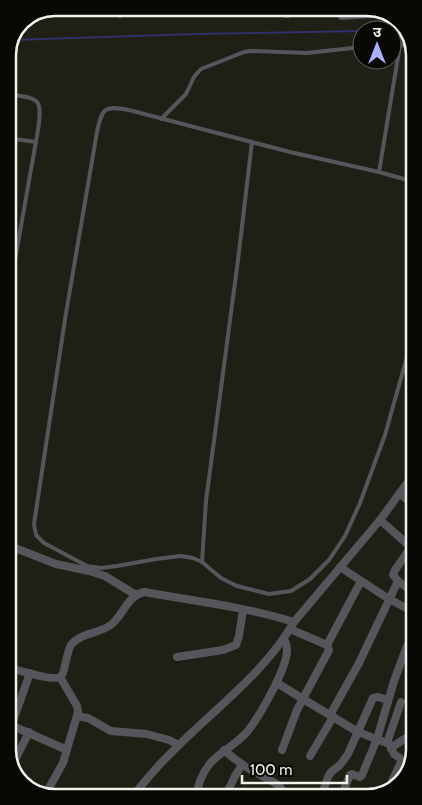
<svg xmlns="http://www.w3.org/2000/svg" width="422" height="805" font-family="Cabin,'Noto Sans Devanagari',sans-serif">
	<rect width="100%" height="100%" fill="#201f15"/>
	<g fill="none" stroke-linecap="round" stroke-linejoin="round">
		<g stroke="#30316b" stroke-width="2">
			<polyline points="392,30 405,30"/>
			<polyline points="13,40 195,34 362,31"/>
		</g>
		<g stroke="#55565b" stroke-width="4">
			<polyline points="392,45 400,45 411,47"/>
			<path d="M8 94C38 99 43 96 38 130L9 294"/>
			<polyline points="161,119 186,94 194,77 201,69 244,52 251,51 307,53 362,47"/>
			<polyline points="8,138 36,142"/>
			<polyline points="379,172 400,45"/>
			<path d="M411 181 379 172 290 152 129 110C104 105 102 108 97 132L66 313 34 524 36 535 44 543 87 566 101 568 117 566 156 559 181 556 193 558 202 562 221 578 237 586 269 594 291 591 310 579 329 560 345 536 360 503 385 435 412 339"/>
			<polyline points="9,241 18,242"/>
			<polyline points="202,562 206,501 238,260 252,142"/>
		</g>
		<g stroke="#55565b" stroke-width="8">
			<polyline points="120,8 120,14"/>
			<polyline points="239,8 239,12"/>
			<polyline points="263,8 263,11"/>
			<polyline points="287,8 287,14"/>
			<polyline points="342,8 342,16 385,13"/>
			<polyline points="215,9 215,8"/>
			<polyline points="400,494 413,504"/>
			<polyline points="380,520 413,549"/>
			<polyline points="10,546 56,564 89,571 105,576 136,595"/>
			<polyline points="411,547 395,570 393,575 398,581 414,593"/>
			<polyline points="340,567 389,599 414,612"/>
			<polyline points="327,645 361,581"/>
			<polyline points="177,657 223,650 236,645 239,636 243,610"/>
			<path d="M11 668C20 671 53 681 60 677 65 675 66 653 71 645 81 632 100 634 112 624 124 614 127 596 144 592 194 601 246 607 294 622L380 520 413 475"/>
			<polyline points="30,673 13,721 13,724 15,727 67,750"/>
			<polyline points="277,683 303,699 358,732 387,743 390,745 394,754 401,759 401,762 387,792"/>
			<polyline points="330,715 359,663 398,581"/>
			<polyline points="77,716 88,718 111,731 147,734 169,740 179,745"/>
			<polyline points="387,743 401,702"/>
			<polyline points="391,749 395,745 414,733"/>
			<path d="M224 750C240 765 259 774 278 785 282 788 282 790 281 795"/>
			<polyline points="282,750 297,710 329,650 327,645 290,629"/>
			<polyline points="310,756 333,717"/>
			<polyline points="11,768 29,732"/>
			<polyline points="322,794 328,777 331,772 340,765 348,754 373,698 378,697 388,700"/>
			<polyline points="342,794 350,775 352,774 360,777 362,775 377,739 394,681 407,646 414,634"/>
			<polyline points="45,795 63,763 78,712 77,706 60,677"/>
			<polyline points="226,795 235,776 242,765"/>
			<path d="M133 796C145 781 157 766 171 753 213 710 264 674 294 622"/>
			<path d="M198 796C197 790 198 786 200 781 210 754 230 751 247 732 259 717 287 669 287 650 287 646 286 643 284 639"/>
		</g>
	</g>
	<path d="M0 0H422V805H0ZM55 16H367A39 39 0 0 1 406 55V750A39 39 0 0 1 367 789H55A39 39 0 0 1 16 750V55A39 39 0 0 1 55 16Z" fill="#090805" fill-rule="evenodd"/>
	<path fill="none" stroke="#f2f2eb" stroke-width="2.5" d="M55 16H367A39 39 0 0 1 406 55V750A39 39 0 0 1 367 789H55A39 39 0 0 1 16 750V55A39 39 0 0 1 55 16Z"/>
	<g transform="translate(377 45)"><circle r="24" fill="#090805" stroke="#666661"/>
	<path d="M0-4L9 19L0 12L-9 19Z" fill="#a9b0fc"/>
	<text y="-8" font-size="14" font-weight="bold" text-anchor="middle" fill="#f2f2eb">उ</text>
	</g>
	<path d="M242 775v8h105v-8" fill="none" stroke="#f2f2eb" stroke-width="2.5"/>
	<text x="250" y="775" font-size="15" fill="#f2f2eb" stroke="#090805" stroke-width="4" paint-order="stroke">100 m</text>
</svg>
